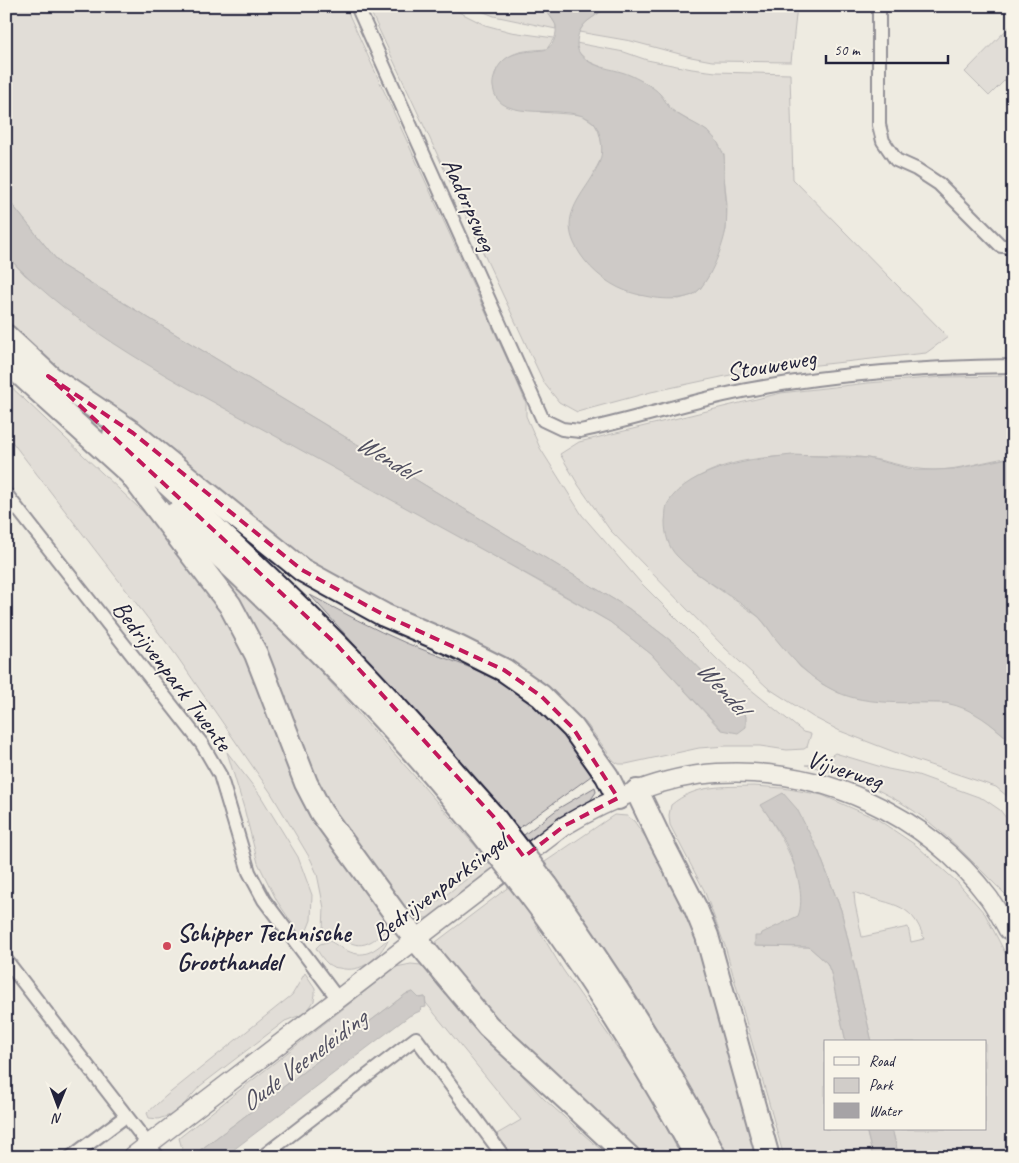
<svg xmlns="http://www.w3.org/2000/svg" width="1019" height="1163" font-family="Caveat,sans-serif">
	<rect width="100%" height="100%" fill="#eeebe1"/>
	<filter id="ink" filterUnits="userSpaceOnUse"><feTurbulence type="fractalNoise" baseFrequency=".02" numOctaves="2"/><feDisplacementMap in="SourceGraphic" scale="10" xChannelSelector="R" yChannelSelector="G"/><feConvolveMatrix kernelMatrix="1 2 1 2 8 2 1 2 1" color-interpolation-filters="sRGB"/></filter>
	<g filter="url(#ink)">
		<g fill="#d1cdc9" stroke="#7a7882" fill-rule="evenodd">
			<polygon points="6,6 345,6 512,370 526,403 526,416 540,448 582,515 640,582 718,660 749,688 803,732 811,734 807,747 804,749 787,750 760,746 726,746 699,748 626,764 619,764 614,761 586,723 548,690 349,593 108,415 6,326 6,255 25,275 89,326 610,622 651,654 721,730 679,647 628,608 61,265 6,197"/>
			<path d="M368 6H447L485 25 511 32 554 38 547 49C521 51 507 50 494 75L540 112 582 115 594 123 600 133 602 146V157L594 172 639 295 679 299 693 295 700 289 709 275 726 230 727 205 724 176V155L710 133 671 110 659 93 588 61 577 51 576 43 624 52 647 60 692 69 716 72 790 74 793 179 948 337 926 353 735 374 651 392 577 412 559 402 544 383Z"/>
			<polygon points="469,6 544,6 556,25 556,29 494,16"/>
			<polygon points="663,6 797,6 791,62 712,61 691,57 631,41 579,32 585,23 607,7"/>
			<polygon points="1013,23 1013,72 989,96 965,72"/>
			<path d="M1013 376V457C986 460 961 470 934 470 910 470 890 461 867 458 856 456 844 456 833 456 792 455 740 455 702 475 688 482 678 492 668 504L693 571 759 617 800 667 822 684 839 693 894 702 946 703 959 705 981 716 1013 743V801L996 787 915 760 840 731 813 717 768 688 725 648 610 530 579 486 560 454 579 442 781 393 868 383 943 377Z"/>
			<path d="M6 382 140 509 166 531 219 597 391 926C360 954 358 947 323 929L324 908 317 874 311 860 271 793 176 655 6 434Z"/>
			<polygon points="207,560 253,596 409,770 485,857 419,903 407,913 342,832"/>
			<path d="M310 595C342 612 373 629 406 643 435 655 466 665 495 678 523 692 588 744 591 776L519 828 506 818 437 737Z"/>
			<polygon points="227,752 260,795 298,857 312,895 311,920 304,938 298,932 277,901 258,863 244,808"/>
			<path d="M835 753 888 769 918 775 984 799 1000 810 1013 827V900L1007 896C983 873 961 848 935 827 900 797 850 774 805 765L818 764Z"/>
			<path d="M754 786 783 788 822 795 877 819 917 846 957 882 985 914 1013 968V1157H899L892 1129H985V1042H872L841 910 818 850 762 805C779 834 811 881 799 916L762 936 756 946 809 947 827 963 831 973 846 1042H825V1129H866L873 1157H784L725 946 704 890 670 825 669 815 671 805C696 784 722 787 754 786ZM854 892C887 906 912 899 924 939L911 942 908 927 862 937 855 904Z"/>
			<polygon points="595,787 596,792 590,801 547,828 434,915 429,918 416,918 559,808"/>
			<polygon points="614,815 627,816 634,821 657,854 695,927 761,1157 723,1157 542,864"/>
			<polygon points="510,886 528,908 540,932 563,970 642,1083 682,1157 646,1157 496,1018 439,954 436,942"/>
			<path d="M389 938C379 958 362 974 339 968 335 968 331 966 328 964 323 960 319 953 316 948L320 944 330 941C357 958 365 960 389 938Z"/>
			<polygon points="411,964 421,965 433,970 501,1052 544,1099 609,1157 513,1157 497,1134 521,1120 426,1003 425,997 419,998 413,992 406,994 195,1154 196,1157 188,1157 183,1152 179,1138 396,967"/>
			<polygon points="305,973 315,988 315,994 314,1001 306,1013 285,1021 200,1086 180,1109 171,1115 158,1119 149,1118 147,1113 166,1096 292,995"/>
		</g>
		<g fill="#a6a3a6" stroke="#716f7b">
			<path d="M544 6H662C645 8 627 4 609 7 603 9 595 16 589 20 581 26 577 34 577 44 577 51 581 56 586 60 599 69 618 69 632 76 640 80 654 87 660 94 664 98 667 105 671 109 685 122 707 125 718 143 720 147 723 152 724 156 725 162 724 169 724 175 725 193 728 210 726 228 724 245 707 289 692 295 673 303 644 297 626 291 605 283 586 266 576 247 552 202 609 181 601 141 600 135 598 128 594 123 572 99 497 128 493 87 492 81 495 75 497 69 505 54 519 52 534 51 538 50 544 51 548 48 554 45 557 33 556 26 554 19 546 13 544 6Z"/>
			<path d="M6 197 61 265 628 608 679 647 746 716V727L738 733 722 730 651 654 610 622 550 587C456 535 362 484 268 432 177 382 78 332 6 255Z"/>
			<path d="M792 455 868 458 915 470H935L955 469 1013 457V743C991 724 975 709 946 703 914 702 866 706 837 692 811 680 793 660 775 638 770 631 765 623 759 617 734 594 700 581 677 556 668 547 665 534 665 521 666 516 665 508 668 503 689 467 755 459 792 455Z"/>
			<path d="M783 793 797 809 818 850 841 910 872 1042H846L831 973 827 963 809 947 755 946V936H761L762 933 798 916C805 899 797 872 791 855 785 839 771 820 761 805Z"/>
			<polygon points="413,992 419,998 425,997 426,1007 421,1008 420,1011 409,1016 224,1157 196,1157 195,1154 406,994"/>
			<polygon points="866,1129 892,1129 899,1157 873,1157"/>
		</g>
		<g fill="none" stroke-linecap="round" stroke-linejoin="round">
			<defs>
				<g id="street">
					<path d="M357 6 543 420 562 429 580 431C638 419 695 399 753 389 839 373 925 367 1013 366"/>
					<polyline points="879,6 879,125 883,141 896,160 916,169 939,184 1001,246 1013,246"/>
					<polyline points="6,494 202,744 220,775 249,872 264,900 338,999"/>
					<polyline points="6,960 158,1157"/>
					<polyline points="71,1157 126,1116"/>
					<polyline points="262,1157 416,1038 504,1157"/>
				</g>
				<path id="secondary" d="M132 1157 564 826C609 799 664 776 717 773 822 767 925 813 989 898 996 908 1002 919 1008 930L1013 927"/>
				<g id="highway">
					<polyline points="6,336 59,385"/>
					<polyline points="6,361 144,486"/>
					<polyline points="48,376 133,433 302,570 384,615 458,647 504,670 541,696 573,728 607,776 618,798"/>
					<path d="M114 435C188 503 264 571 335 643 390 698 441 758 493 816"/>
					<polyline points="132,476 230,605 256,654 306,783 321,812 399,919 488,1026 629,1157"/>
					<path d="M175 514C256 589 336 665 409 747 433 773 455 801 478 828"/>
					<polyline points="637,791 659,837 696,909 707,936 768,1157"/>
					<path d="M547 886C608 974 666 1061 715 1157"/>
					<path d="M532 897C594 979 647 1067 697 1157"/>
				</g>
			</defs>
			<use href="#street" stroke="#22223b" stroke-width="16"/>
			<use href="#secondary" stroke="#22223b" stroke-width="21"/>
			<use href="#highway" stroke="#22223b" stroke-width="26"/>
			<use href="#street" stroke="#f7f3e8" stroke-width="12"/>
			<use href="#secondary" stroke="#f7f3e8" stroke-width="18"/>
			<use href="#highway" stroke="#f7f3e8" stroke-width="22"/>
			<defs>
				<g id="highway-bridge">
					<polyline points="493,816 547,886"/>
					<polyline points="478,828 532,897"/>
				</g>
			</defs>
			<use href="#highway-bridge" stroke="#22223b" stroke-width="26" stroke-linecap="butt"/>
			<use href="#highway-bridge" stroke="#f7f3e8" stroke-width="22"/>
		</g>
	</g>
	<path d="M0 0H1019V1163H0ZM48 376 133 433 302 570 384 615 504 670 541 696 573 728 618 798 564 826 524 857 493 816 336 644Z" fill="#eeebe1" fill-opacity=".55" fill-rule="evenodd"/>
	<path fill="none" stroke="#c2185b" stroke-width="4" stroke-dasharray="10 6" stroke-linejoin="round" d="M48 376 133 433 302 570 384 615 504 670 541 696 573 728 618 798 564 826 524 857 493 816 336 644Z"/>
	<circle fill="#d1495b" stroke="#f7f3e8" stroke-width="2" cx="167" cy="946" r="5"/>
	<g text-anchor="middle" stroke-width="4" stroke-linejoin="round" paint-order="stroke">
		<g font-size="25" fill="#22223b" stroke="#f7f3e8">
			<text transform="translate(470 204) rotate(66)" y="9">Aadorpsweg</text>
			<text transform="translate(771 364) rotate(-10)" y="9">Stouweweg</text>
			<text transform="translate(173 675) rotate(53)" y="9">Bedrijvenpark Twente</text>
			<text transform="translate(845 769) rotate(18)" y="9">Vijverweg</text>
			<text transform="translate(439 887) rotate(-37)" y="9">Bedrijvenparksingel</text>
		</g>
		<g font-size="25" font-weight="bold" fill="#22223b" stroke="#f7f3e8" text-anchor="start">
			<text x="177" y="941">Schipper Technische<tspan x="177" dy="29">Groothandel</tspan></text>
		</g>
		<g font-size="26" font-style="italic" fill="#504f60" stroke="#f7f3e8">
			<text transform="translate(386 456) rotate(31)" y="9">Wendel</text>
			<text transform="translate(723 687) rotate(47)" y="9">Wendel</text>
			<text transform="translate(303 1060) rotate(-37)" y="9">Oude Veeneleiding</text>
		</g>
	</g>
	<rect width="1019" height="1163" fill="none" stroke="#f7f3e8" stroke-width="25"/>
	<rect x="12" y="12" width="994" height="1138" fill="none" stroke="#22223b" stroke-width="2" filter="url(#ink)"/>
	<rect x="824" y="1040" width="162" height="90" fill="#f7f3e8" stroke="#a29fa3"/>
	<rect x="834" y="1057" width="25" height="8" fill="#f7f3e8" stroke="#a29fa3"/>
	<text x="869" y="1066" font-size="15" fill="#22223b">Road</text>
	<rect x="834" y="1078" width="25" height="15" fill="#d1cdc9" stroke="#a29fa3"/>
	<text x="869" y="1090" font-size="15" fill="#22223b">Park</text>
	<rect x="834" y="1103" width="25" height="15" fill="#a6a3a6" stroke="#a29fa3"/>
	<text x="869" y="1116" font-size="15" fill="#22223b">Water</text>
	<g transform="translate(58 1106) rotate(181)" stroke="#f7f3e8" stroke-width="4" paint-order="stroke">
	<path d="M0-4L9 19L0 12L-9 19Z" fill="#22223b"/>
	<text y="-8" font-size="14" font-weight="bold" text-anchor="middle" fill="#22223b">N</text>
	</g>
	<path d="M826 55v8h122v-8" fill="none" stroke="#22223b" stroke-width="2.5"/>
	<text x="834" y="55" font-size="15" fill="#22223b" stroke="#f7f3e8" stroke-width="4" paint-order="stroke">50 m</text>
</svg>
